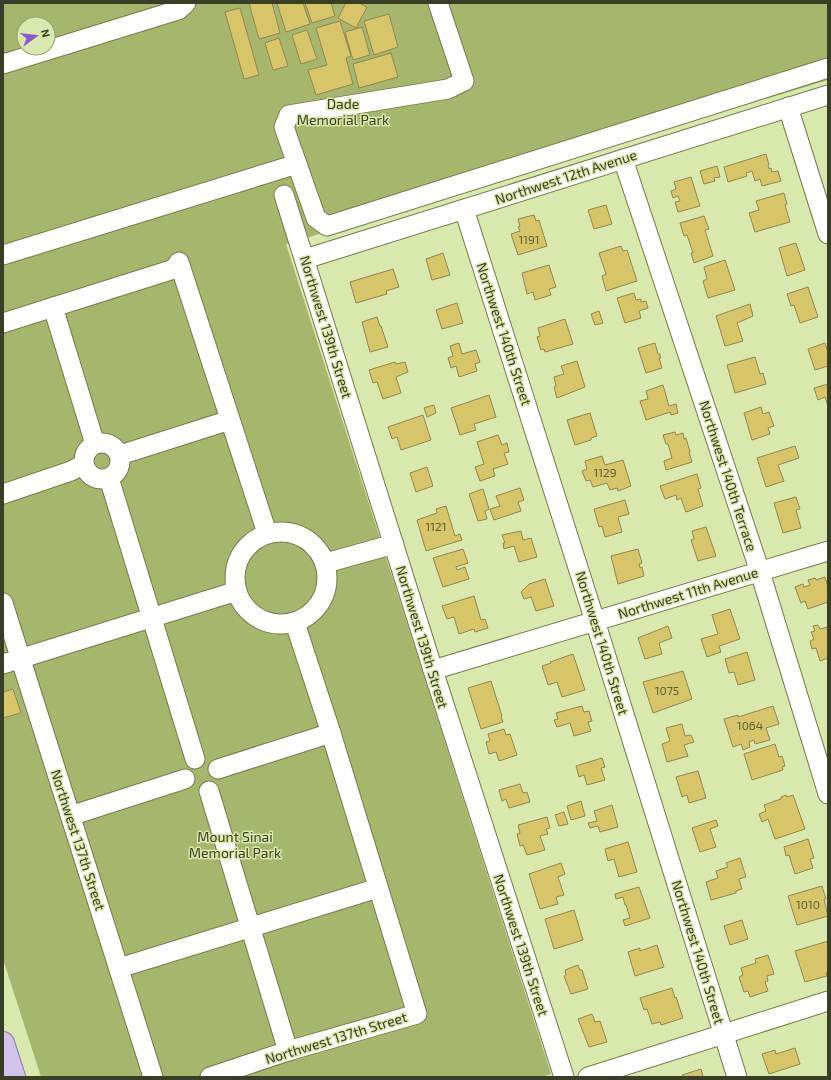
<svg xmlns="http://www.w3.org/2000/svg" width="831" height="1080" font-family="'Exo 2',sans-serif">
	<rect width="100%" height="100%" fill="#d9e8ac"/>
	<path fill="#a6b66d" fill-rule="evenodd" d="M3 3H828V80L286 244 551 1074 541 1077H41L3 959ZM24 24H48V48H24Z"/>
	<g fill="#d6c669" stroke="#92874d">
		<polygon points="249,3 272,3 280,33 259,39"/>
		<polygon points="277,3 303,3 310,24 286,32"/>
		<polygon points="305,3 331,3 335,16 312,23"/>
		<polygon points="346,3 359,3 367,7 356,28 338,18"/>
		<polygon points="240,8 259,75 244,79 225,12"/>
		<polygon points="389,14 398,47 374,55 364,21"/>
		<polygon points="340,21 351,56 346,58 353,84 316,95 308,70 327,65 316,28"/>
		<polygon points="362,27 370,55 353,60 345,32"/>
		<polygon points="307,30 317,59 301,64 292,35"/>
		<polygon points="279,38 288,66 273,70 265,43"/>
		<polygon points="391,53 398,77 359,88 353,64"/>
		<polygon points="766,154 769,165 768,165 769,169 771,168 772,172 778,171 781,181 762,186 760,179 755,181 752,171 746,173 747,176 728,182 724,167"/>
		<polygon points="717,166 720,177 714,178 715,181 704,184 700,171"/>
		<polygon points="691,177 700,206 678,212 675,202 680,201 678,196 673,198 671,191 676,189 674,182"/>
		<polygon points="784,193 787,204 785,205 790,222 755,232 749,213 759,210 756,201"/>
		<polygon points="606,205 612,224 594,229 588,210"/>
		<polygon points="534,215 536,221 539,220 547,246 518,255 511,234 520,231 518,227 520,226 518,219"/>
		<polygon points="704,216 709,229 705,230 713,256 694,263 691,253 693,253 687,235 684,236 680,223"/>
		<polygon points="796,243 805,270 787,276 779,248"/>
		<polygon points="621,246 623,251 627,250 637,281 606,291 602,276 606,274 599,253"/>
		<polygon points="443,253 450,275 432,280 426,259"/>
		<polygon points="725,260 735,290 708,298 703,281 707,279 704,267"/>
		<polygon points="549,265 556,287 549,289 551,295 535,300 533,292 527,294 522,273"/>
		<polygon points="393,269 399,287 386,291 387,294 356,303 350,282"/>
		<polygon points="808,287 818,317 800,323 794,305 791,306 787,294"/>
		<polygon points="634,293 636,300 641,299 641,302 646,301 648,308 639,311 641,318 625,323 617,298"/>
		<polygon points="457,303 463,323 442,329 436,310"/>
		<polygon points="750,304 753,316 737,323 743,341 725,346 716,316"/>
		<polygon points="599,311 603,323 595,325 591,314"/>
		<polygon points="377,317 380,326 381,326 388,347 370,352 362,322"/>
		<polygon points="565,319 573,344 545,352 544,349 541,350 537,337 540,336 538,328"/>
		<polygon points="459,343 462,354 476,350 480,362 475,364 477,371 459,377 456,366 451,368 448,358 453,356 450,346"/>
		<polygon points="655,343 658,354 660,354 660,356 661,358 659,358 662,368 646,373 638,348"/>
		<polygon points="825,343 828,352 828,366 815,370 808,349"/>
		<polygon points="755,357 760,374 763,373 766,384 735,393 727,365"/>
		<polygon points="577,361 585,387 557,398 554,387 556,386 554,377 564,374 561,366"/>
		<polygon points="395,362 396,364 405,362 408,372 396,377 401,393 383,399 377,382 373,383 369,370"/>
		<polygon points="828,384 828,406 825,397 818,400 814,388"/>
		<polygon points="663,385 669,406 676,404 678,413 671,415 670,412 646,420 640,401 648,399 646,391"/>
		<polygon points="489,395 496,417 474,424 476,430 460,435 451,408"/>
		<polygon points="434,405 436,413 427,417 424,408"/>
		<polygon points="761,407 763,414 769,412 774,426 768,428 770,434 752,440 744,413"/>
		<polygon points="590,413 597,436 591,438 591,440 575,445 567,420"/>
		<polygon points="423,415 431,440 401,450 397,437 392,439 388,427"/>
		<polygon points="675,432 676,435 683,433 684,439 686,438 690,452 689,452 692,462 666,470 664,461 672,458 668,444 666,444 663,435"/>
		<polygon points="498,435 502,445 507,443 509,452 504,453 508,464 493,469 495,476 480,481 475,467 484,464 477,442"/>
		<polygon points="795,446 799,458 778,465 784,481 766,487 757,458"/>
		<polygon points="602,456 605,465 623,460 631,486 618,491 617,488 610,490 607,483 593,487 590,480 586,481 582,471 587,469 585,461"/>
		<polygon points="427,467 433,486 416,492 410,473"/>
		<polygon points="697,474 701,488 698,489 703,506 686,512 681,498 677,500 676,495 665,499 660,486"/>
		<polygon points="520,488 524,500 518,502 521,511 494,520 490,509 500,506 496,496"/>
		<polygon points="483,489 489,509 485,511 487,519 478,521 469,494"/>
		<polygon points="796,497 800,509 796,510 801,528 783,533 774,503"/>
		<polygon points="625,500 629,514 618,517 622,532 605,537 602,526 599,527 594,509"/>
		<polygon points="446,506 455,536 460,534 462,540 426,551 417,520 437,513 436,509"/>
		<polygon points="706,527 716,556 698,561 691,540 694,539 692,531"/>
		<polygon points="521,531 523,540 531,538 537,557 519,562 514,546 504,549 503,543 505,543 502,535"/>
		<polygon points="463,549 468,563 456,567 457,570 465,567 469,579 443,587 433,558"/>
		<polygon points="638,549 642,563 639,564 640,568 642,567 644,576 618,584 611,556"/>
		<polygon points="825,577 828,587 828,602 808,609 805,601 801,603 795,587 803,584 804,587 810,585 808,580 815,578 816,580"/>
		<polygon points="545,579 554,606 536,611 531,597 524,599 521,592 529,584"/>
		<polygon points="474,596 481,620 485,619 488,628 475,632 474,629 459,634 454,617 447,619 442,606"/>
		<polygon points="730,609 740,639 719,646 721,652 707,657 701,639 718,634 712,615"/>
		<polygon points="818,625 820,629 828,627 828,658 820,661 816,648 812,649 810,641 814,639 811,632 815,631 813,626"/>
		<polygon points="668,626 672,638 659,643 662,654 645,659 638,638"/>
		<polygon points="747,652 755,680 738,685 734,672 729,673 725,659"/>
		<polygon points="573,654 585,690 562,697 557,682 548,685 542,666 551,663 550,662"/>
		<polygon points="683,671 692,699 653,713 643,682"/>
		<polygon points="491,681 502,716 501,717 503,722 481,729 468,688"/>
		<polygon points="13,689 21,713 3,718 3,692"/>
		<polygon points="582,706 584,712 589,711 592,721 588,722 591,731 574,736 570,723 557,727 554,720 558,719 556,713"/>
		<polygon points="773,706 779,724 766,728 770,740 755,744 754,740 749,742 750,747 743,750 741,744 733,747 724,719 738,715 738,717"/>
		<polygon points="682,724 685,736 691,735 694,742 684,745 688,756 667,762 662,744 670,741 666,728"/>
		<polygon points="504,729 506,735 510,734 517,755 499,761 496,752 489,754 486,742 490,741 488,734"/>
		<polygon points="775,744 779,757 782,756 785,766 782,767 783,770 752,780 744,754"/>
		<polygon points="602,758 605,767 601,768 605,780 587,785 584,775 579,777 576,766"/>
		<polygon points="698,771 706,798 689,803 687,795 682,797 676,777"/>
		<polygon points="520,784 523,793 527,792 530,802 509,808 506,799 502,801 499,790"/>
		<polygon points="786,795 787,797 793,795 805,829 775,839 768,819 762,822 759,814 766,811 764,805 781,799 781,797"/>
		<polygon points="581,801 585,816 571,820 567,806"/>
		<polygon points="612,805 618,827 600,832 598,826 590,828 588,823 597,821 594,811"/>
		<polygon points="564,812 568,824 559,826 555,815"/>
		<polygon points="547,817 550,828 546,829 548,834 540,836 545,850 527,855 523,845 520,846 517,834 520,833 518,825"/>
		<polygon points="716,820 718,826 710,829 716,847 700,852 692,828"/>
		<polygon points="808,839 814,858 810,859 813,868 795,874 789,855 786,856 784,847"/>
		<polygon points="628,842 637,872 619,877 614,859 608,861 605,849"/>
		<polygon points="740,858 746,877 739,879 742,889 736,891 736,893 711,900 706,882 718,878 716,871 728,867 726,863"/>
		<polygon points="561,863 565,874 558,877 564,895 556,897 558,904 540,909 529,874"/>
		<polygon points="822,886 826,899 824,899 828,916 797,925 788,896"/>
		<polygon points="639,887 650,918 625,926 623,920 630,918 626,905 625,905 623,897 616,899 615,894"/>
		<polygon points="574,910 583,940 554,949 545,919"/>
		<polygon points="742,920 748,939 730,945 724,926"/>
		<polygon points="828,941 828,973 826,973 827,976 805,982 795,951"/>
		<polygon points="657,945 664,967 635,976 628,952 640,948 640,951"/>
		<polygon points="768,955 774,974 767,976 768,981 765,982 768,991 750,997 748,991 744,992 739,977 743,975 741,968 756,963 755,959"/>
		<polygon points="578,965 580,970 582,970 588,989 571,994 564,976 566,975 565,970"/>
		<polygon points="672,988 675,998 676,997 683,1018 661,1025 660,1022 652,1024 647,1009 644,1010 640,998"/>
		<polygon points="592,1014 595,1022 600,1021 607,1042 589,1047 578,1019"/>
		<polygon points="795,1048 800,1064 769,1074 762,1054 775,1050 776,1054"/>
		<polygon points="701,1069 703,1077 683,1077 682,1075"/>
	</g>
	<g fill="none" stroke-linecap="round" stroke-linejoin="round">
		<defs>
			<g id="minor">
				<polyline points="438,3 464,81 448,89 289,115 284,127 316,218 327,226 828,68"/>
				<polyline points="3,64 178,10 186,3"/>
				<polyline points="788,107 828,234"/>
				<polyline points="623,159 760,572 828,794"/>
				<polyline points="284,195 433,670 564,1077"/>
				<polyline points="464,209 595,621 737,1077"/>
				<polyline points="3,255 297,164"/>
				<polyline points="305,259 828,95"/>
				<polyline points="53,307 95,444"/>
				<polyline points="3,323 174,269 179,262 267,533"/>
				<circle cx="102" cy="461" r="18"/>
				<polyline points="120,455 230,420"/>
				<polyline points="109,478 195,759"/>
				<polyline points="3,494 71,471 84,464"/>
				<circle cx="281" cy="578" r="46"/>
				<polyline points="326,563 394,544"/>
				<polyline points="3,603 153,1077"/>
				<polyline points="3,664 237,591"/>
				<polyline points="433,670 828,551"/>
				<polyline points="218,769 331,733"/>
				<polyline points="209,791 288,1051"/>
				<polyline points="70,816 185,779"/>
				<polyline points="119,968 378,888"/>
				<polyline points="210,1077 288,1051 417,1014 331,733 295,623"/>
				<polyline points="588,1077 828,1001"/>
			</g>
			<polyline id="major" points="3,1043 14,1077"/>
		</defs>
		<use href="#minor" stroke="#717d46" stroke-width="21"/>
		<use href="#major" stroke="#887aa0" stroke-width="24"/>
		<use href="#minor" stroke="#fff" stroke-width="19"/>
		<use href="#major" stroke="#d1c2ee" stroke-width="22"/>
	</g>
	<g text-anchor="middle" stroke-width="3" stroke-linejoin="round" paint-order="stroke">
		<g font-size="12" fill="#606037">
			<text x="529" y="244">1191</text>
			<text x="605" y="477">1129</text>
			<text x="436" y="531">1121</text>
			<text x="667" y="695">1075</text>
			<text x="750" y="730">1064</text>
			<text x="808" y="909">1010</text>
		</g>
		<g font-size="14" fill="#39401b" stroke="#d9e8ac">
			<text x="343" y="109">Dade<tspan x="343" dy="16">Memorial Park</tspan></text>
			<text x="235" y="842">Mount Sinai<tspan x="235" dy="16">Memorial Park</tspan></text>
		</g>
		<g font-size="14" fill="#393e26" stroke="#d9e8ac">
			<text transform="translate(566 177) rotate(-18)" y="5">Northwest 12th Avenue</text>
			<text transform="translate(326 327) rotate(73)" y="5">Northwest 139th Street</text>
			<text transform="translate(504 334) rotate(72)" y="5">Northwest 140th Street</text>
			<text transform="translate(728 476) rotate(72)" y="5">Northwest 140th Terrace</text>
			<text transform="translate(688 593) rotate(-17)" y="5">Northwest 11th Avenue</text>
			<text transform="translate(422 637) rotate(73)" y="5">Northwest 139th Street</text>
			<text transform="translate(602 643) rotate(73)" y="5">Northwest 140th Street</text>
			<text transform="translate(78 840) rotate(72)" y="5">Northwest 137th Street</text>
			<text transform="translate(521 945) rotate(72)" y="5">Northwest 139th Street</text>
			<text transform="translate(698 952) rotate(73)" y="5">Northwest 140th Street</text>
			<text transform="translate(336 1038) rotate(-17)" y="5">Northwest 137th Street</text>
		</g>
	</g>
	<rect width="831" height="1080" fill="none" stroke="#393e26" stroke-width="8"/>
	<g transform="translate(36 36) rotate(75)"><circle r="19" fill="#d9e8ac" stroke="#99a476"/>
	<path d="M0-3L7 15L0 10L-7 15Z" fill="#8b5ad3"/>
	<text y="-6" font-size="11" font-weight="bold" text-anchor="middle" fill="#393e26">N</text>
	</g>
</svg>
